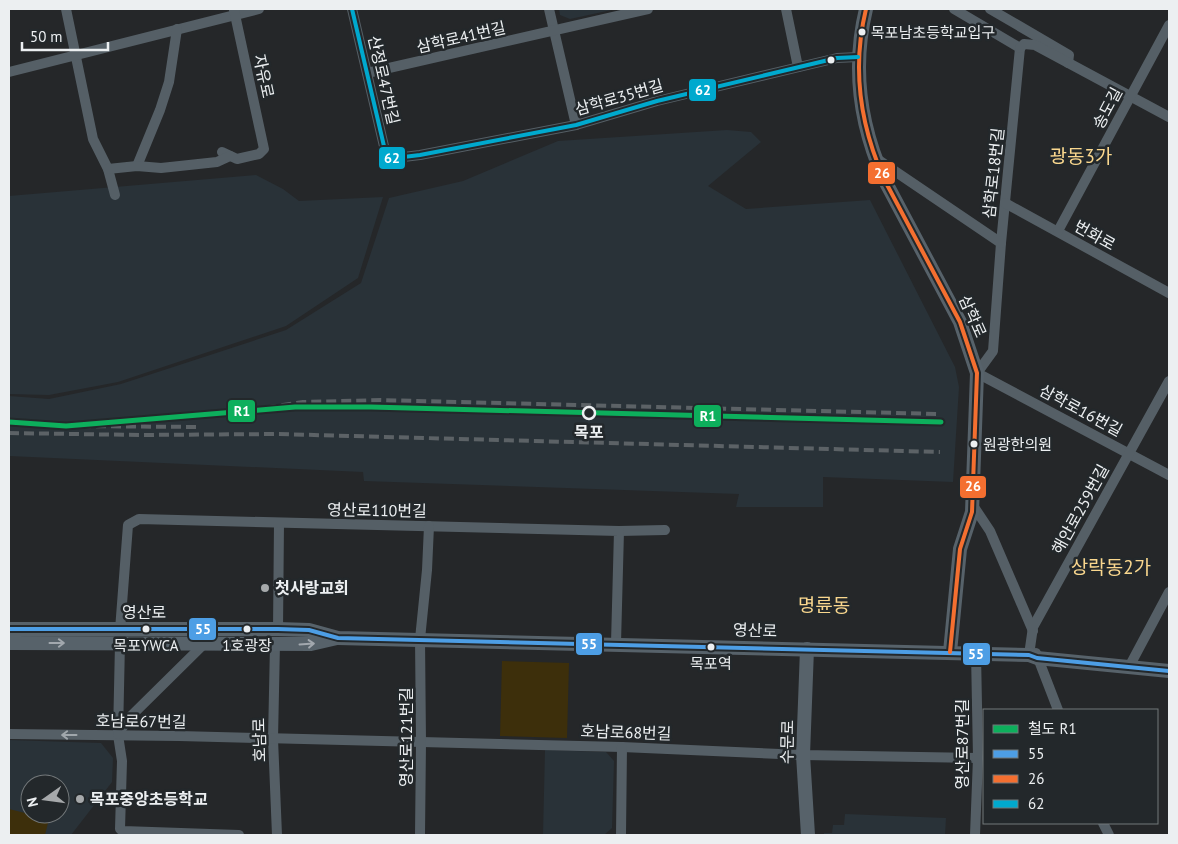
<svg xmlns="http://www.w3.org/2000/svg" width="1178" height="844" font-family="'PT Sans','Noto Sans KR',sans-serif">
	<rect width="100%" height="100%" fill="#252729"/>
	<g fill="#293238" fill-rule="evenodd">
		<polygon points="559,9 616,9 570,19 560,15"/>
		<polygon points="727,130 751,132 761,142 708,186 746,209 870,200 955,367 959,387 953,482 823,477 823,507 736,507 739,494 364,481 363,472 9,456 9,396 49,399 121,384 204,357 286,330 361,283 389,198 463,181 558,141"/>
		<polygon points="256,175 283,189 299,201 383,197 358,278 286,326 118,382 49,395 9,394 9,196"/>
		<path d="M9 740 101 743 113 758 112 782 71 835H9ZM30 784H60V814H30Z"/>
		<polygon points="545,750 606,752 614,761 612,828 604,835 543,835"/>
		<polygon points="845,814 946,818 945,835 824,835 824,833 832,833 833,825 844,825"/>
	</g>
	<g fill="#3d2f0b">
		<polygon points="502,661 569,663 567,738 500,736"/>
		<polygon points="9,809 49,819 45,835 9,835"/>
	</g>
	<g fill="none" stroke-linecap="round" stroke-linejoin="round">
		<g stroke="#555f66" stroke-width="10">
			<polyline points="66,9 93,139 108,169 115,195"/>
			<polyline points="352,9 387,159 420,155 576,125 657,101 837,58 858,57"/>
			<polyline points="549,9 576,125"/>
			<polyline points="786,9 798,67"/>
			<polyline points="954,9 1020,48"/>
			<polyline points="990,9 1069,55 1068,63"/>
			<polyline points="1020,48 1001,243 993,351 977,373 1169,475"/>
			<polyline points="1020,48 1024,44 1035,45 1169,117"/>
			<polyline points="9,72 259,9"/>
			<polyline points="367,73 648,9"/>
			<polyline points="222,152 237,159 259,154 264,149 234,10"/>
			<polyline points="874,157 1001,243"/>
			<polyline points="137,166 160,110 169,82 177,29"/>
			<polyline points="108,169 137,166 161,168 217,162 230,156"/>
			<polyline points="1005,203 1169,293"/>
			<polyline points="1058,231 1169,25"/>
			<polyline points="972,504 990,531 1033,631"/>
			<polyline points="619,531 665,530"/>
			<polyline points="278,629 279,523"/>
			<polyline points="120,630 128,525 139,519 619,531 616,643"/>
			<polyline points="120,643 118,735 122,761 120,829 123,831 239,835"/>
			<polyline points="275,644 273,739 277,835"/>
			<polyline points="1036,653 1058,710"/>
			<polyline points="1029,655 1033,627 1169,381"/>
			<polyline points="1129,667 1169,592"/>
			<polyline points="9,734 179,736 622,747 803,755 978,758"/>
			<polyline points="118,734 129,718 204,644"/>
			<polyline points="1103,823 1109,835"/>
			<polyline points="420,835 421,742 420,639 427,570 429,526"/>
			<polyline points="621,835 622,747"/>
			<polyline points="975,835 978,758 976,653"/>
		</g>
		<g stroke="#57626a" stroke-width="14">
			<path d="M866 9C852 67 860 125 884 179L960 322 977 373 972 512 960 549 950 652"/>
			<polyline points="9,629 278,629 309,630 338,638 1029,655 1037,658 1169,671"/>
			<polyline points="9,643 311,644 337,638"/>
			<polyline points="807,649 803,755 808,835"/>
		</g>
		<g stroke="#5c6266" stroke-width="4" stroke-dasharray="10 5" stroke-linecap="butt">
			<polyline points="237,412 303,402 381,400 941,414"/>
			<polyline points="66,426 198,427"/>
			<polyline points="9,433 139,435 277,434 940,452"/>
		</g>
		<defs>
			<polyline id="bus-1" points="9,629 278,629 309,630 338,638 1029,655 1037,658 1169,671"/>
			<path id="bus-2" d="M866 9C852 67 860 125 884 179L960 322 977 373 972 512 960 549 950 652"/>
			<polyline id="bus-3" points="352,9 387,159 420,155 576,125 657,101 837,58 858,57"/>
		</defs>
		<use href="#bus-1" stroke="#23282b" stroke-width="8"/>
		<use href="#bus-2" stroke="#23282b" stroke-width="8"/>
		<use href="#bus-3" stroke="#23282b" stroke-width="8"/>
		<use href="#bus-1" stroke="#4d9ee5" stroke-width="4"/>
		<use href="#bus-2" stroke="#f46f30" stroke-width="4"/>
		<use href="#bus-3" stroke="#00a9ce" stroke-width="4"/>
		<defs>
			<polyline id="rail-1" points="9,422 66,426 295,407 371,407 941,422"/>
		</defs>
		<use href="#rail-1" stroke="#23282b" stroke-width="9"/>
		<use href="#rail-1" stroke="#0daf5c" stroke-width="5"/>
	</g>
	<defs><path id="oneway-shaft" d="M-6 0H5M1.5-3L5.5 0L1.5 3" fill="none" stroke-width="1.6" stroke-linecap="round" stroke-linejoin="round" transform="scale(1.25)"/></defs>
	<g stroke="#a2a8ae">
		<use href="#oneway-shaft" transform="translate(57 643)"/>
		<use href="#oneway-shaft" transform="translate(307 644) rotate(-4)"/>
	</g>
	<use stroke="#a0a7ac" href="#oneway-shaft" transform="translate(69 735) rotate(-180)"/>
	<g fill="#eceff1" stroke="#23282b" stroke-width="2">
		<circle cx="862" cy="32" r="4.5"/>
		<circle cx="831" cy="60" r="4.5"/>
		<circle cx="974" cy="444" r="4.5"/>
		<circle cx="146" cy="629" r="4.5"/>
		<circle cx="247" cy="629" r="4.5"/>
		<circle cx="711" cy="647" r="4.5"/>
	</g>
	<circle fill="#23282b" stroke="#eceff1" stroke-width="2.5" cx="589" cy="413" r="6"/>
	<g fill="#a6a9ab" stroke="#23282b" stroke-width="2">
		<circle cx="265" cy="588" r="5"/>
		<circle cx="80" cy="799" r="5"/>
	</g>
	<g text-anchor="middle" stroke-width="5" stroke-linejoin="round" paint-order="stroke">
		<g font-size="15" fill="#eceff1" stroke="#23282b">
			<text x="871" y="38" text-anchor="start">목포남초등학교입구</text>
			<text x="983" y="450" text-anchor="start">원광한의원</text>
			<text x="146" y="651">목포YWCA</text>
			<text x="247" y="651">1호광장</text>
			<text x="711" y="669">목포역</text>
		</g>
		<g font-size="16" fill="#eceff1" stroke="#23282b">
			<text transform="translate(461 37) rotate(-13)" y="6">삼학로41번길</text>
			<text transform="translate(264 76) rotate(78)" y="6">자유로</text>
			<text transform="translate(384 80) rotate(77)" y="6">산정로47번길</text>
			<text transform="translate(619 97) rotate(-16)" y="6">삼학로35번길</text>
			<text transform="translate(1107 108) rotate(-62)" y="6">송도길</text>
			<text transform="translate(993 173) rotate(-84)" y="6">삼학로18번길</text>
			<text transform="translate(1095 235) rotate(29)" y="6">번화로</text>
			<text transform="translate(973 316) rotate(66)" y="6">삼학로</text>
			<text transform="translate(1081 410) rotate(28)" y="6">삼학로16번길</text>
			<text transform="translate(1080 509) rotate(-61)" y="6">해안로259번길</text>
			<text transform="translate(377 510) rotate(1)" y="6">영산로110번길</text>
			<text x="144" y="618">영산로</text>
			<text transform="translate(755 630) rotate(2)" y="6">영산로</text>
			<text transform="translate(141 721) rotate(1)" y="6">호남로67번길</text>
			<text transform="translate(626 732) rotate(2)" y="6">호남로68번길</text>
			<text transform="translate(406 737) rotate(-90)" y="6">영산로121번길</text>
			<text transform="translate(259 740) rotate(-91)" y="6">호남로</text>
			<text transform="translate(787 742) rotate(-89)" y="6">수문로</text>
			<text transform="translate(962 744) rotate(-90)" y="6">영산로87번길</text>
		</g>
		<g font-size="16" font-weight="bold" fill="#eceff1" stroke="#23282b">
			<text x="589" y="438">목포</text>
		</g>
		<g font-size="16" font-weight="bold" fill="#eceff1" stroke="#23282b" text-anchor="start">
			<text x="275" y="594">첫사랑교회</text>
			<text x="90" y="805">목포중앙초등학교</text>
		</g>
		<g font-size="19" fill="#fad78e" stroke="#23282b">
			<text x="1081" y="163">광동3가</text>
			<text x="1111" y="574">상락동2가</text>
			<text x="824" y="612">명륜동</text>
		</g>
	</g>
	<g stroke="#23282b" stroke-width="2">
		<rect x="688" y="78" width="29" height="24" rx="5" fill="#00a9ce"/>
		<rect x="378" y="146" width="28" height="24" rx="5" fill="#00a9ce"/>
		<rect x="867" y="161" width="29" height="24" rx="5" fill="#f46f30"/>
		<rect x="227" y="399" width="29" height="24" rx="5" fill="#0daf5c"/>
		<rect x="693" y="404" width="29" height="24" rx="5" fill="#0daf5c"/>
		<rect x="959" y="475" width="28" height="24" rx="5" fill="#f46f30"/>
		<rect x="188" y="617" width="29" height="24" rx="5" fill="#4d9ee5"/>
		<rect x="575" y="632" width="28" height="24" rx="5" fill="#4d9ee5"/>
		<rect x="962" y="642" width="29" height="24" rx="5" fill="#4d9ee5"/>
	</g>
	<g font-size="14" text-anchor="middle" font-weight="bold" fill="#fff">
		<text x="703" y="95">62</text>
		<text x="392" y="163">62</text>
		<text x="882" y="178">26</text>
		<text x="242" y="416">R1</text>
		<text x="708" y="421">R1</text>
		<text x="973" y="491">26</text>
		<text x="203" y="634">55</text>
		<text x="589" y="649">55</text>
		<text x="976" y="659">55</text>
	</g>
	<rect width="1178" height="844" fill="none" stroke="#eceff1" stroke-width="20"/>
	<rect x="983" y="709" width="175" height="115" fill="#23282b" stroke="#73787a"/>
	<rect x="993" y="725" width="25" height="8" fill="#0daf5c" stroke="#73787a"/>
	<text x="1028" y="734" font-size="15" fill="#eceff1">철도 R1</text>
	<rect x="993" y="750" width="25" height="8" fill="#4d9ee5" stroke="#73787a"/>
	<text x="1028" y="759" font-size="15" fill="#eceff1">55</text>
	<rect x="993" y="775" width="25" height="8" fill="#f46f30" stroke="#73787a"/>
	<text x="1028" y="784" font-size="15" fill="#eceff1">26</text>
	<rect x="993" y="800" width="25" height="8" fill="#00a9ce" stroke="#73787a"/>
	<text x="1028" y="809" font-size="15" fill="#eceff1">62</text>
	<g transform="translate(45 799) rotate(256)"><circle r="24" fill="#23282b" stroke="#73787a"/>
	<path d="M0-4L9 19L0 12L-9 19Z" fill="#a6a9ab"/>
	<text y="-8" font-size="14" font-weight="bold" text-anchor="middle" fill="#eceff1">N</text>
	</g>
	<path d="M22 42v8h86v-8" fill="none" stroke="#eceff1" stroke-width="2.5"/>
	<text x="30" y="42" font-size="15" fill="#eceff1" stroke="#23282b" stroke-width="4" paint-order="stroke">50 m</text>
</svg>
